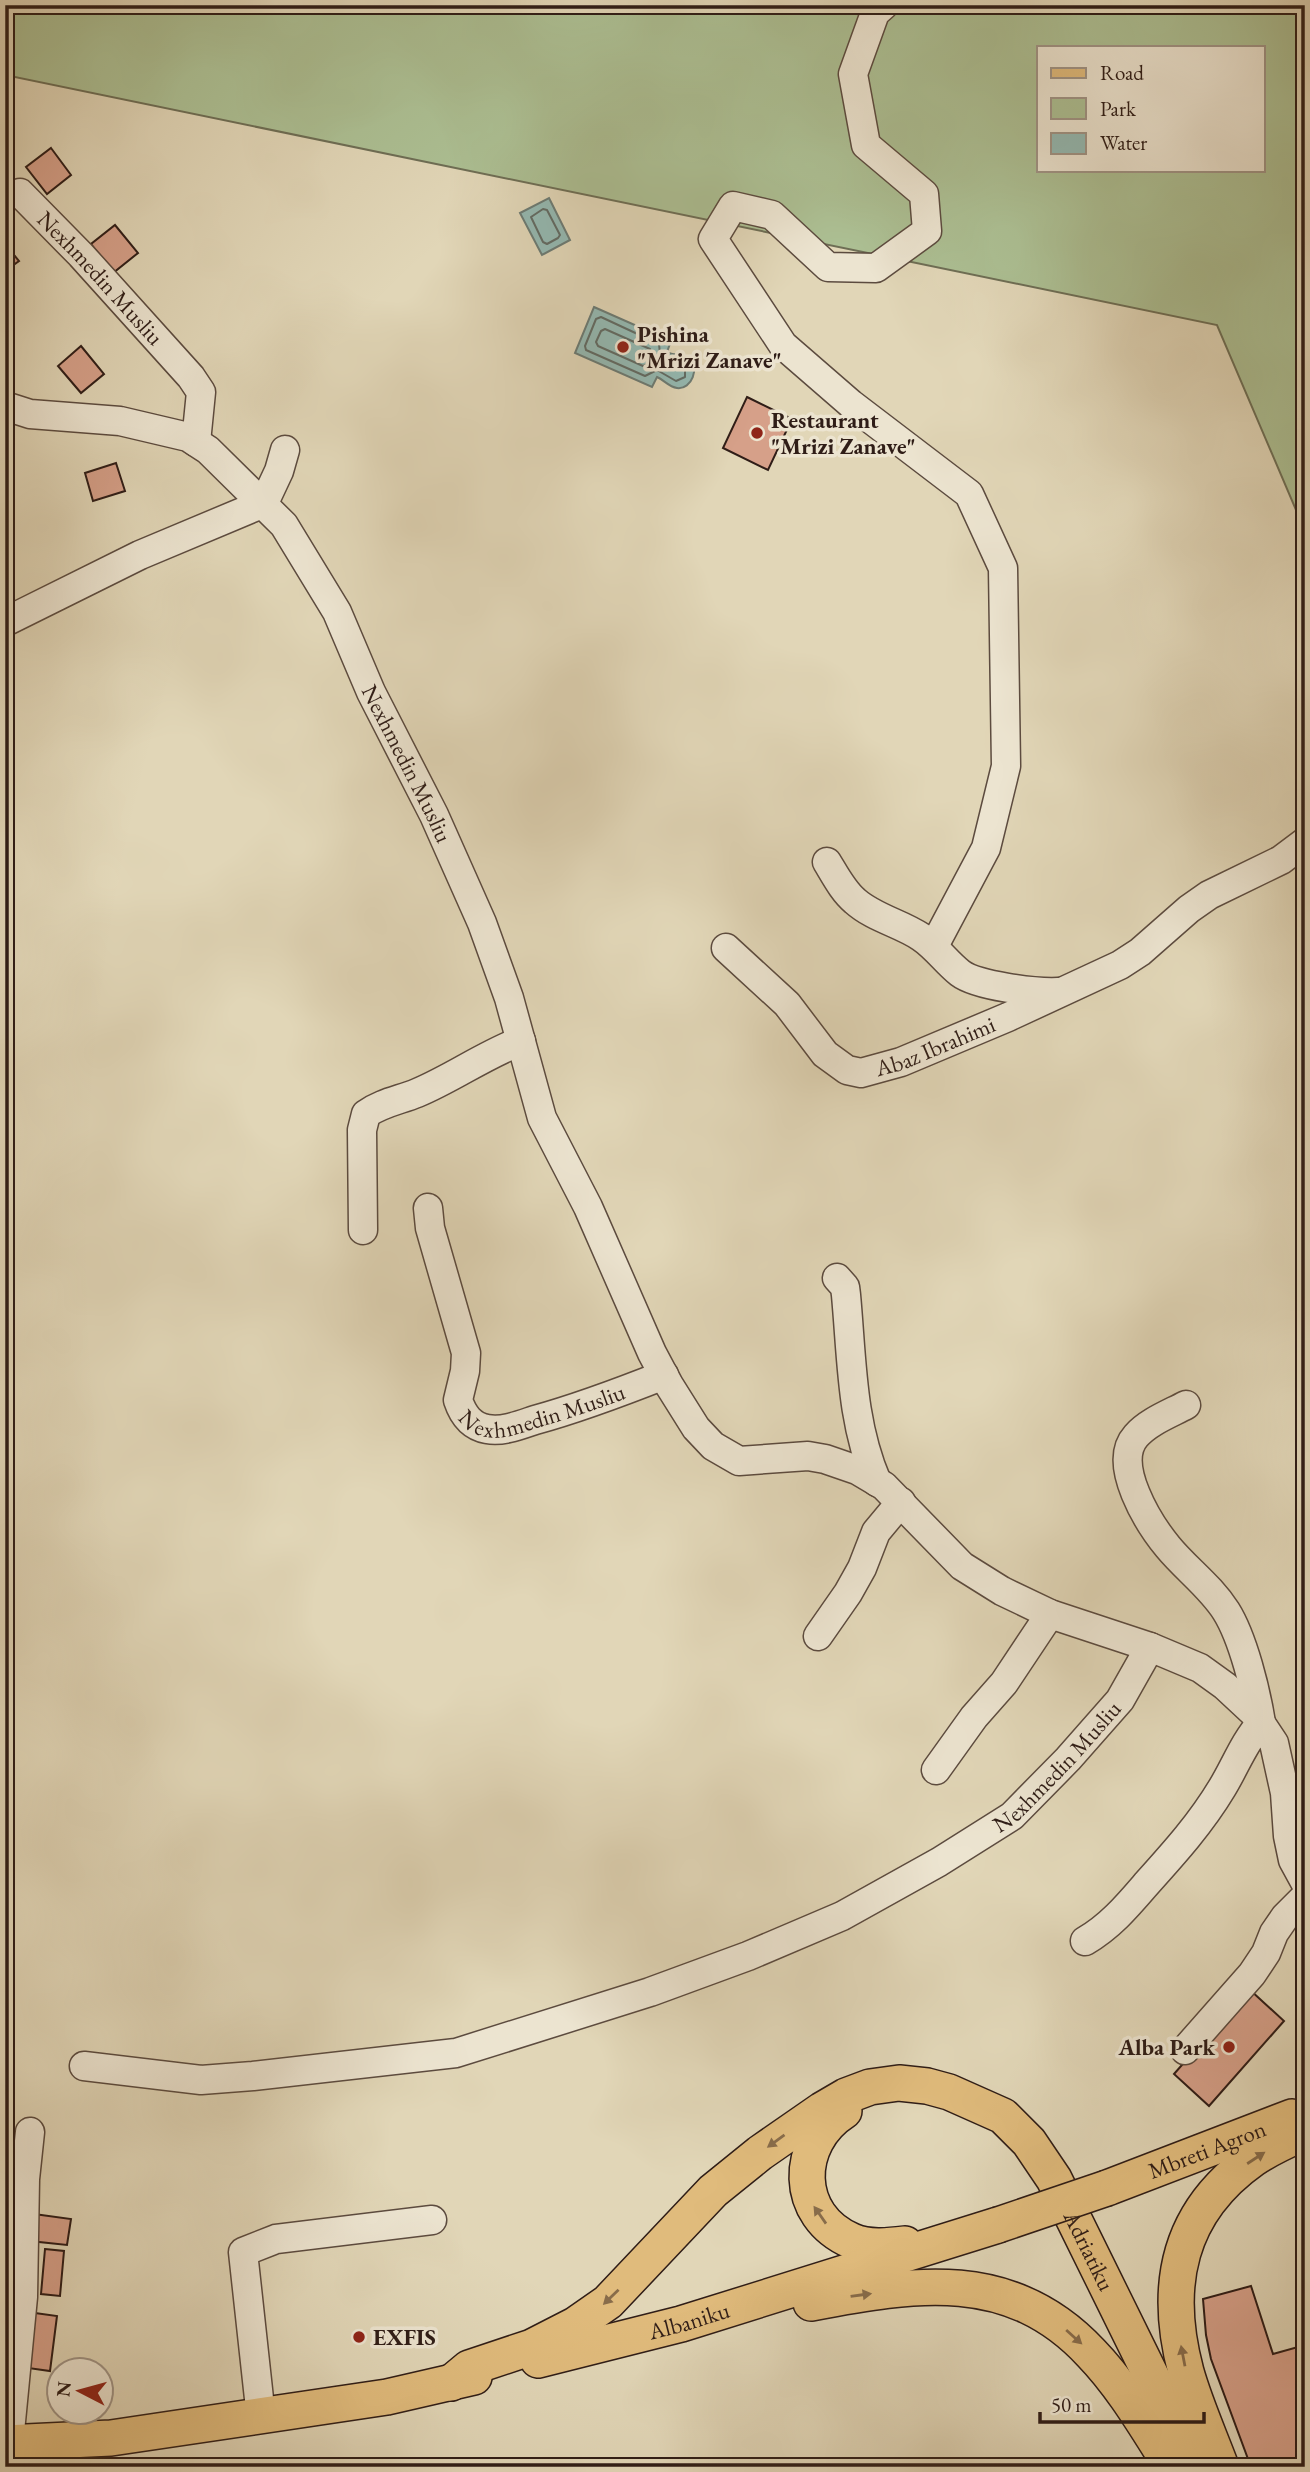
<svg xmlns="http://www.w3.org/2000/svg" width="1310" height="2472" font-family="'EB Garamond',serif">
	<rect width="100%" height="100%" fill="#e1d6b7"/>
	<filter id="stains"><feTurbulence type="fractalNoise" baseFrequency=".00286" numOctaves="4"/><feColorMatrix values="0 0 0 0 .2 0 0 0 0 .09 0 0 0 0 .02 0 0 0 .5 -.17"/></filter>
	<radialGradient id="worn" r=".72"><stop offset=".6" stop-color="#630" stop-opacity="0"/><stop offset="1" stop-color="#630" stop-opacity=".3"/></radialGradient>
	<path fill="#acbf93" stroke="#6e6e55" stroke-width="2" fill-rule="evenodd" d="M5 5H1305V531L1217 325 5 75ZM1039 47H1263V170H1039Z"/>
	<g fill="#94b9b2" stroke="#6c7b74" stroke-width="2">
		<polygon points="549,198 570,240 542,255 520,213"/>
		<path d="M594 307 671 341 667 352C674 356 682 353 689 358 700 367 692 390 677 388 669 387 664 380 657 377L652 387 575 353Z"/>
	</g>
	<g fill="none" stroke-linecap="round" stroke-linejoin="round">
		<g stroke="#626b64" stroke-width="2">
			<polygon points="543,209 547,210 560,235 558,238 547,244 543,242 531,217"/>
			<polygon points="601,317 659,344 660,354 663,358 685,364 685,377 676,381 657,370 645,376 586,350 585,346 596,319"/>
			<polygon points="605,329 650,349 652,361 643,366 598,346 596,342 601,331"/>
		</g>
	</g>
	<g fill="#d6a089" stroke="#2f1d17" stroke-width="2">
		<polygon points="51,148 71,175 47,194 26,167"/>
		<polygon points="115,225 138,253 113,273 91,244"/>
		<polygon points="5,244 19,261 5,271"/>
		<polygon points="81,346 104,374 81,393 58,366"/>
		<polygon points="747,397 792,419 768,470 723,448"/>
		<polygon points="116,463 125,491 93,501 85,473"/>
		<polygon points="1249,1989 1284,2021 1209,2106 1174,2074"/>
		<polygon points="34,2214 71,2219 67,2245 30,2241"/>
		<polygon points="45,2249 64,2251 60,2296 41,2294"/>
		<polygon points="1251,2286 1273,2354 1305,2345 1305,2467 1251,2467 1211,2359 1206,2335 1203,2299"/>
		<polygon points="35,2313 57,2316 50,2371 28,2368"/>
	</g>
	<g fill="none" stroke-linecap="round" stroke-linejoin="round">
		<defs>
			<g id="minor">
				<polyline points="884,5 875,13 853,74 866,145 924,194 927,231 876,268 828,267 772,215 733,206 713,239 783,345 851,404 969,494 1003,568 1006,766 986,848 934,946"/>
				<path id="s1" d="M20 193 81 255 191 377 201 392 196 442"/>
				<path id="s2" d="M5 406 30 414 120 421 188 437 208 450 284 525 337 612 371 692 434 815 482 923 509 998 542 1118 588 1207 652 1353 669 1385 696 1428 713 1446 739 1461 808 1456 825 1459 857 1470 884 1486 962 1566 1002 1591 1050 1614 1150 1647 1200 1668 1225 1686 1254 1713 1274 1743 1285 1793 1288 1836 1293 1860 1305 1882"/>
				<polyline points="5,622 140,555 264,503 279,471 285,450"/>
				<path d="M827 862C835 875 843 891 855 901 874 918 900 923 921 937 936 947 946 962 960 973 977 986 1036 993 1058 992"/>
				<path id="s3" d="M726 948 787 1004 825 1054 847 1070 861 1073 901 1062 1008 1017 1120 965 1140 952 1189 909 1209 895 1281 860 1305 842"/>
				<path id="s4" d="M428 1208 430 1228 466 1353 465 1371 458 1400C463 1415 471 1426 487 1429 503 1432 520 1425 535 1420 579 1408 621 1392 664 1375"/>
				<path d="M363 1230 362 1130 366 1114C381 1103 400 1100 417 1093 453 1078 484 1055 521 1041"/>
				<path d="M837 1278 845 1287 846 1295C852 1359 851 1422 877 1482"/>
				<polyline points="818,1636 848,1593 862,1568 876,1532 901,1502"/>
				<polyline points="936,1770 974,1717 1004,1683 1050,1614"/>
				<path d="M1085 1941C1111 1926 1129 1904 1148 1882 1175 1852 1201 1823 1222 1788 1235 1767 1244 1742 1261 1723 1256 1691 1243 1638 1226 1611 1210 1586 1186 1569 1168 1547 1149 1524 1111 1464 1136 1436 1148 1422 1169 1414 1186 1405"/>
				<polyline points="1185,2050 1252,1974 1266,1953 1274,1933 1285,1917 1305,1897"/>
				<path id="s5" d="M84 2066 201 2080 253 2076 456 2053 650 1992 748 1956 842 1916 939 1862 1012 1816 1068 1759 1120 1700 1150 1647"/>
				<polyline points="261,2417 243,2252 276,2239 432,2220"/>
				<polyline points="9,2442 23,2297 25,2179 30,2132"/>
			</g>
			<g id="major">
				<path d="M844 2111C794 2143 793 2216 852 2241 868 2248 888 2246 905 2244"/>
				<path id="s6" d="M1107 2188 1292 2117"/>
				<path d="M811 2303C915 2283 1011 2267 1091 2353 1123 2386 1147 2428 1172 2467"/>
				<path id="s7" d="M538 2360 681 2324 998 2225"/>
				<path id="s8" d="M451 2383 469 2368 532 2347 575 2325 608 2302 713 2191 760 2153 822 2110 846 2096 870 2087 899 2083 927 2086 949 2092 1003 2116 1029 2142 1054 2179 1196 2467"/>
				<polyline points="5,2443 111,2438 387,2397 474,2377"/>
				<path d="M1221 2467C1209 2435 1195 2404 1186 2372 1163 2286 1178 2212 1253 2159 1269 2148 1287 2140 1305 2132"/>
			</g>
		</defs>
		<use href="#minor" stroke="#5c4b3f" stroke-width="31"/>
		<use href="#major" stroke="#2f1d17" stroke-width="38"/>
		<use href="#minor" stroke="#ece4d0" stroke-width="28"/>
		<use href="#major" stroke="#e0bb7c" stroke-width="35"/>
		<defs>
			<polyline id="major-bridge" points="998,2225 1107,2188"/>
		</defs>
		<use href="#major-bridge" stroke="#2f1d17" stroke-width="38" stroke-linecap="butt"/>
		<use href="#major-bridge" stroke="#e0bb7c" stroke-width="35"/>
	</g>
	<defs><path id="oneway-solid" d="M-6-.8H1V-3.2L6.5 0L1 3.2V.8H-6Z" transform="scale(1.75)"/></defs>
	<g fill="#886c4a">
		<use href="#oneway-solid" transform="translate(776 2141) rotate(144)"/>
		<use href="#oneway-solid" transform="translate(1256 2158) rotate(-33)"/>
		<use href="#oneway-solid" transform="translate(820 2215) rotate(-125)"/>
		<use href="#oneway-solid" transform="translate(861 2295) rotate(-8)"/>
		<use href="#oneway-solid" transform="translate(611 2297) rotate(136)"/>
		<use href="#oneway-solid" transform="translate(1074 2337) rotate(42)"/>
		<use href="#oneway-solid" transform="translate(1183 2356) rotate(-101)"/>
	</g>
	<g fill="#8f2418" stroke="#ece4d0" stroke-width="2.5">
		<circle cx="623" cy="347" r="7"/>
		<circle cx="757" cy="433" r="7"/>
		<circle cx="1229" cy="2047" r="7"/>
		<circle cx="359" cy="2337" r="7"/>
	</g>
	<g text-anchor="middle" stroke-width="7" stroke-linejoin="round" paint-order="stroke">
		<g font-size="23" fill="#2f1d17" stroke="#ece4d0">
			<text dy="8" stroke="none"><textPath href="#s1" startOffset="117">Nexhmedin Musliu</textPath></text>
			<text dy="8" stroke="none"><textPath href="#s2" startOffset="586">Nexhmedin Musliu</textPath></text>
			<text dy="8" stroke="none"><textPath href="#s3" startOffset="266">Abaz Ibrahimi</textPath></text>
			<text dy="8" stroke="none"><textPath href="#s4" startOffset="298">Nexhmedin Musliu</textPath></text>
			<text dy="8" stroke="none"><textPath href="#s5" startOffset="1048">Nexhmedin Musliu</textPath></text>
			<text dy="8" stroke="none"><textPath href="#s6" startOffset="107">Mbreti Agron</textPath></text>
			<text dy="8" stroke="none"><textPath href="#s8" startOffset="821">Adriatiku</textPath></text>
			<text dy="8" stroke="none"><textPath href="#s7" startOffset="156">Albaniku</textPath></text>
		</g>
		<g font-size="23" font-weight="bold" fill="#2f1d17" stroke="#ece4d0" text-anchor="start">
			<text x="637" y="342">Pishina<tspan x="637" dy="26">"Mrizi Zanave"</tspan></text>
			<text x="771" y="428">Restaurant<tspan x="771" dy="26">"Mrizi Zanave"</tspan></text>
			<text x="1215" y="2055" text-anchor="end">Alba Park</text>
			<text x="373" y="2345">EXFIS</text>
		</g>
	</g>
	<rect width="1310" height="2472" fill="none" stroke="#e1d6b7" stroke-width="28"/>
	<rect x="7" y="7" width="1296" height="2458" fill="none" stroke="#2f1d17" stroke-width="3.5"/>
	<rect x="14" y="14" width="1282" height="2444" fill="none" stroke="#2f1d17" stroke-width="2"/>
	<rect x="1037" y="46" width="228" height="126" fill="#ece4d0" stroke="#a09486" stroke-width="2"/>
	<rect x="1051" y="68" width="35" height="10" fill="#e0bb7c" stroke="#a09486" stroke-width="2"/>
	<text x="1100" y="80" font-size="21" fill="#2f1d17">Road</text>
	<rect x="1051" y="98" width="35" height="21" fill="#acbf93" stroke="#a09486" stroke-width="2"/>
	<text x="1100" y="116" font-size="21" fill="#2f1d17">Park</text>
	<rect x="1051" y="133" width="35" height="21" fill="#94b9b2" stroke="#a09486" stroke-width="2"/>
	<text x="1100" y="150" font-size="21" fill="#2f1d17">Water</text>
	<g transform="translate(80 2391) rotate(276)"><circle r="33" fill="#ece4d0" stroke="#a09486" stroke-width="2"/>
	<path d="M0-5L12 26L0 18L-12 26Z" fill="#8f2418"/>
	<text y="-10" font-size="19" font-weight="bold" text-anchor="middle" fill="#2f1d17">N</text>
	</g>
	<path d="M1040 2412v10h164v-10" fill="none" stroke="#2f1d17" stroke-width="3.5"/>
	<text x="1051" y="2412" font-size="21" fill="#2f1d17" stroke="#ece4d0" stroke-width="5" paint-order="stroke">50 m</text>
	<rect width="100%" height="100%" filter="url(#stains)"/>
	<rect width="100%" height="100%" fill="url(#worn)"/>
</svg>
